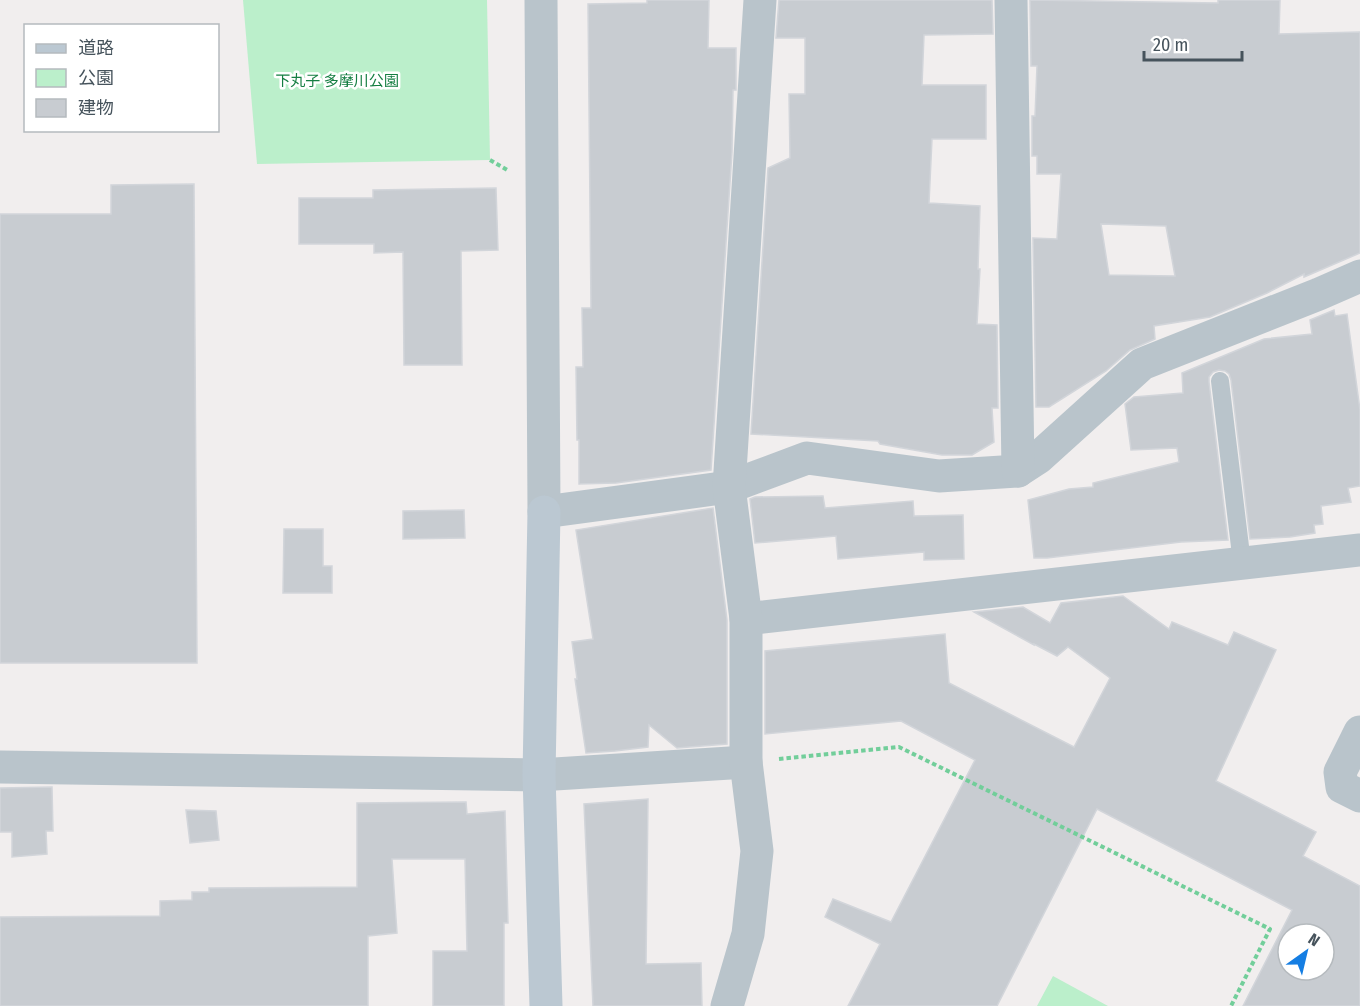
<svg xmlns="http://www.w3.org/2000/svg" width="1360" height="1006" font-family="'Fira Sans Condensed','Noto Sans JP',sans-serif">
	<rect width="100%" height="100%" fill="#f1eeee"/>
	<g fill="#bbefcb">
		<polygon points="243,0 487,0 490,160 257,164"/>
		<polygon points="1053,976 1108,1006 1037,1006"/>
	</g>
	<g fill="#c8ccd1" stroke="#d2d5da" stroke-width="1.5" fill-rule="evenodd">
		<polygon points="647,0 709,0 708,48 736,48 736,90 733,90 732,152 711,470 616,483 579,484 579,440 577,440 576,367 583,367 582,308 591,308 588,4 647,3"/>
		<polygon points="779,0 992,0 993,34 924,35 922,85 986,85 986,139 932,139 929,203 980,206 978,269 980,269 977,324 997,325 998,408 992,408 994,442 972,455 942,455 880,444 878,441 751,434 768,168 790,158 789,94 805,94 805,38 776,38"/>
		<path d="M1030 0 1218 3V0H1280L1279 34 1360 32V253L1304 277V274L1267 293 1210 317 1154 326 1155 339 1130 350 1106 371 1049 407H1036L1033 238 1057 239 1061 174H1037V156H1032V116H1035L1037 66H1031ZM1101 224 1166 226 1175 276 1109 275Z"/>
		<polygon points="194,184 197,663 0,663 0,214 111,214 111,185"/>
		<polygon points="496,188 498,250 461,251 462,365 404,365 403,252 374,253 374,244 299,244 299,198 373,198 373,190"/>
		<polygon points="1334,310 1335,316 1347,314 1360,410 1360,486 1348,488 1351,502 1321,506 1323,524 1314,525 1315,533 1290,537 1250,539 1231,380 1229,374 1225,371 1219,370 1213,372 1209,377 1209,382 1228,540 1181,542 1047,558 1034,558 1028,500 1069,489 1093,487 1093,483 1179,462 1177,448 1131,450 1125,404 1134,397 1183,393 1182,373 1264,339 1312,334 1310,320"/>
		<polygon points="823,496 825,508 913,501 914,516 963,515 964,559 924,560 924,552 838,559 836,536 755,543 750,499 755,497"/>
		<polygon points="713,508 727,620 727,744 677,748 649,725 648,747 615,751 586,753 575,679 577,679 572,642 593,639 576,530"/>
		<polygon points="464,510 465,538 403,539 403,511"/>
		<polygon points="284,529 323,529 323,566 332,566 332,593 283,593"/>
		<path d="M1123 596 1169 629 1172 622 1228 645 1234 632 1276 650 1216 781 1316 832 1303 856 1360 886V1006H1243L1292 910 1097 809 997 1006H848L880 944 825 917 833 899 891 922 975 760 901 721 765 734V651L945 634 949 683 1074 747 1110 678 1068 647 1057 656 1034 644V645L974 612 1023 607 1050 623 1061 603ZM1288 934H1324V970H1288Z"/>
		<polygon points="52,787 53,831 46,831 47,854 12,857 12,832 0,832 0,788"/>
		<polygon points="648,799 646,964 701,963 702,1006 593,1006 584,804"/>
		<polygon points="466,802 467,814 505,811 508,923 504,923 504,1006 433,1006 433,951 467,951 465,859 392,859 397,933 368,936 368,1006 0,1006 0,917 160,916 160,901 192,900 192,892 209,892 209,888 357,887 357,803"/>
		<polygon points="186,810 216,811 219,840 190,843"/>
	</g>
	<g fill="none" stroke-linecap="round" stroke-linejoin="round">
		<g stroke="#72ce9a" stroke-width="4" stroke-dasharray="4.5 3" stroke-linecap="butt">
			<polyline points="490,160 509,171"/>
			<polyline points="779,759 899,747 1270,929 1231,1006"/>
		</g>
		<polyline stroke="#b9c4cb" stroke-width="18" points="1220,381 1242,563"/>
		<g stroke="#b9c4cb" stroke-width="33">
			<polyline points="541,0 544,512 729,487 807,458 939,476 1018,471 1038,458 1142,364 1319,294 1360,276"/>
			<polyline points="1011,0 1018,471"/>
			<polyline points="746,619 1360,550"/>
			<polyline points="1360,732 1340,772 1342,787 1360,796"/>
			<polyline points="0,767 539,775 746,762"/>
			<polyline points="727,1006 748,934 757,851 746,762 746,619 729,487 760,0"/>
		</g>
		<polyline stroke="#bbc8d2" stroke-width="33" points="544,512 539,775 546,1006"/>
	</g>
	<g text-anchor="middle" stroke-width="5" stroke-linejoin="round" paint-order="stroke">
		<g font-size="15" fill="#157e42" stroke="#fff">
			<text x="337" y="86">下丸子 多摩川公園</text>
		</g>
	</g>
	<rect x="24" y="24" width="195" height="108" fill="#ffffff" stroke="#b5babe" stroke-width="1.5"/>
	<rect x="36" y="44" width="30" height="9" fill="#bbc8d2" stroke="#b5babe" stroke-width="1.5"/>
	<text x="78" y="54" font-size="18" fill="#46535c">道路</text>
	<rect x="36" y="69" width="30" height="18" fill="#bbefcb" stroke="#b5babe" stroke-width="1.5"/>
	<text x="78" y="84" font-size="18" fill="#46535c">公園</text>
	<rect x="36" y="99" width="30" height="18" fill="#c8ccd1" stroke="#b5babe" stroke-width="1.5"/>
	<text x="78" y="114" font-size="18" fill="#46535c">建物</text>
	<g transform="translate(1306 952) rotate(34)"><circle r="28" fill="#ffffff" stroke="#b5babe" stroke-width="1.5"/>
	<path d="M0-4.5L10 22L0 15L-10 22Z" fill="#157ee3"/>
	<text y="-9" font-size="16" font-weight="bold" text-anchor="middle" fill="#46535c">N</text>
	</g>
	<path d="M1144 51v9h98v-9" fill="none" stroke="#46535c" stroke-width="3"/>
	<text x="1153" y="51" font-size="18" fill="#46535c" stroke="#ffffff" stroke-width="4.5" paint-order="stroke">20 m</text>
</svg>
